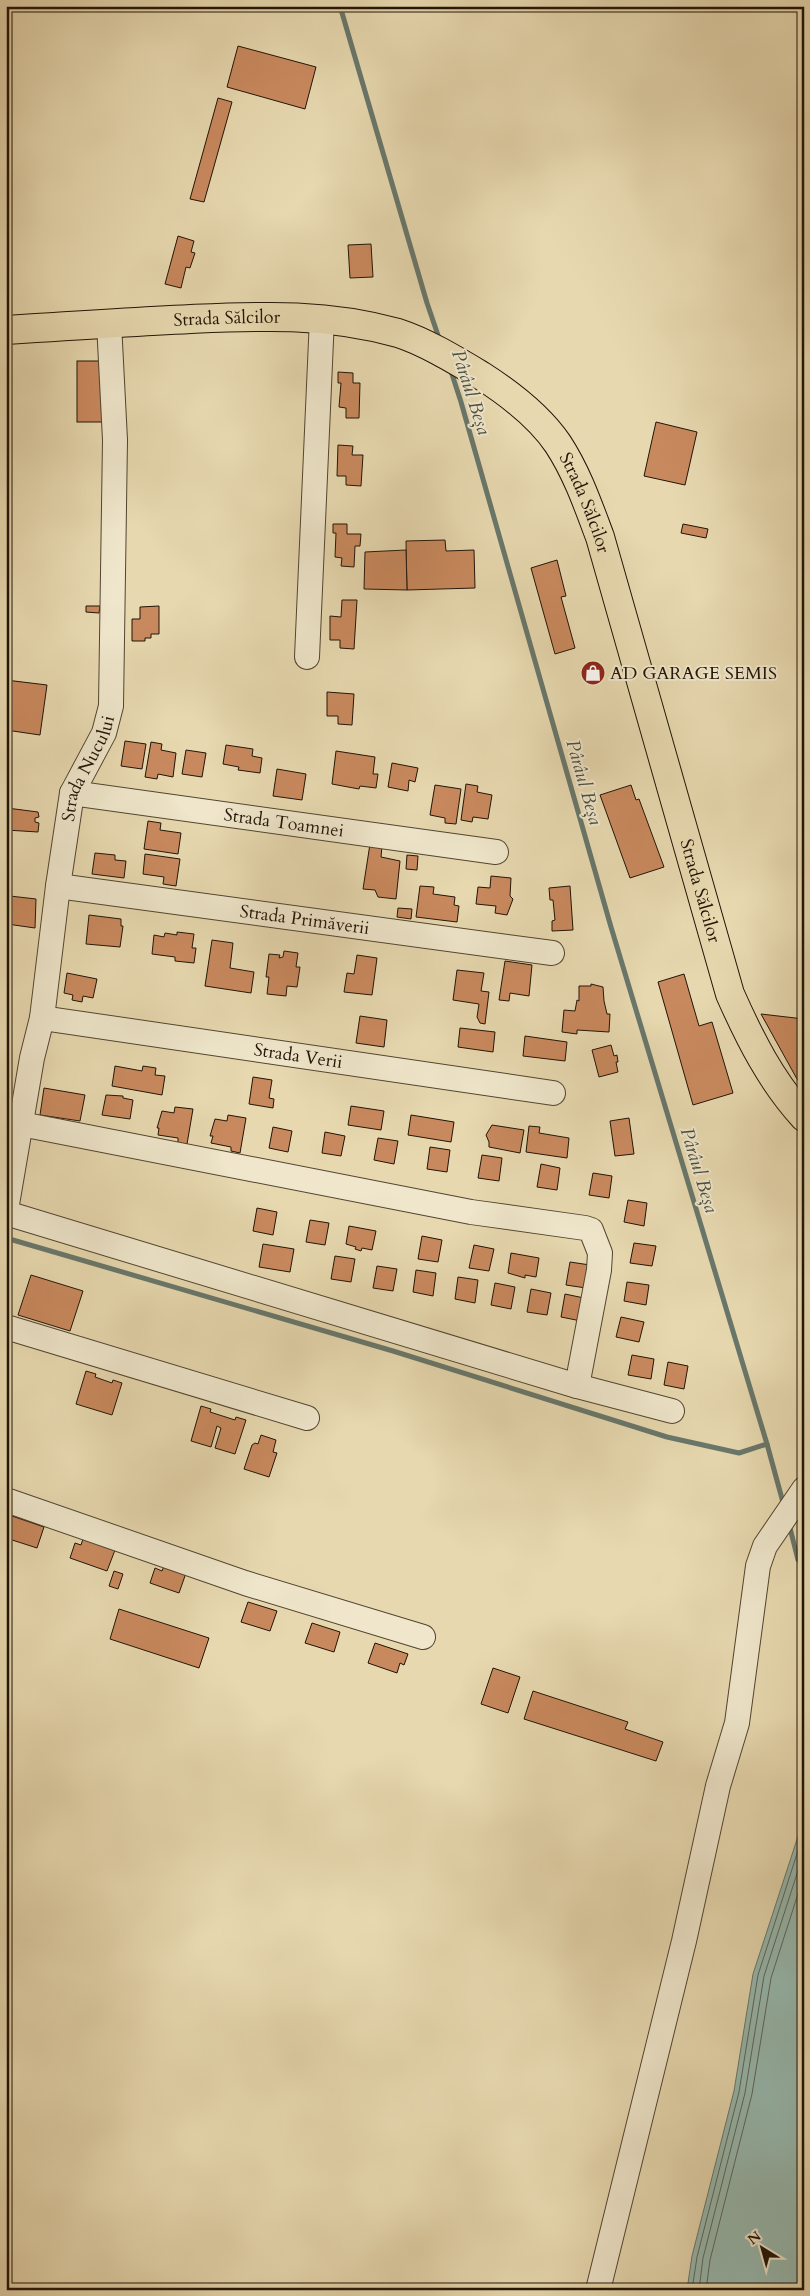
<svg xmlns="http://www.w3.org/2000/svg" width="810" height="2296" font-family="Cardo,serif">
	<rect width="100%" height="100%" fill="#e7d8af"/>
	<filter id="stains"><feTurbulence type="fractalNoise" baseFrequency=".004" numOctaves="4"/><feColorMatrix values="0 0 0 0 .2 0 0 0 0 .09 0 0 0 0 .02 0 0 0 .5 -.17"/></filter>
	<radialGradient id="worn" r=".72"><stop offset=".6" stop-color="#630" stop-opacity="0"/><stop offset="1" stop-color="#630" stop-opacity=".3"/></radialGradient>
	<polygon fill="#97b9af" stroke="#68776b" points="804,1818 804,2290 687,2290 692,2256 734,2091 753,1974"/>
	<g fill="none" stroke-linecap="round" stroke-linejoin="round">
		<g stroke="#5c665a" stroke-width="1">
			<polyline points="692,2290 697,2257 739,2092 758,1975 804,1832"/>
			<polyline points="699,2290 703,2258 745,2093 764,1976 804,1852"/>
			<polyline points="706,2290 710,2260 752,2094 771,1978 804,1875"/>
		</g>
		<g stroke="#68776b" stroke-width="5">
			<polyline points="340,6 427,303 440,341"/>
			<polyline points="450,368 461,402 611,927 767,1444 784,1506"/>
			<polyline points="6,1238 393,1351 667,1437 739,1453 767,1444"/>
			<polyline points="789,1524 798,1560 804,1562"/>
		</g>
	</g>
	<g fill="#c9895e" stroke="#211406">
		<polygon points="238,46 316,67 305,109 227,87"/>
		<polygon points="218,98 232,102 204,202 190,199"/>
		<polygon points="178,236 194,241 191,252 195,253 190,268 186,267 181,288 165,284"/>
		<polygon points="371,244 373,277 350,278 348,245"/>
		<rect x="77" y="361" width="25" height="61"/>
		<polygon points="338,372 353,373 353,383 360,383 359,418 346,418 346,408 339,407 341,383 338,383"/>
		<polygon points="656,422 697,432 685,485 644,476"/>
		<polygon points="338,445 353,446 352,455 363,455 361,486 346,485 346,476 337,476"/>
		<polygon points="333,524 347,524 347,534 361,534 360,546 355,546 354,567 341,566 342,558 335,557 336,533 333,533"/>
		<polygon points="683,524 708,529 706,538 681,533"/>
		<polygon points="445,540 446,551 474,550 475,588 407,590 406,541"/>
		<polygon points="406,550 407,590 364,589 365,552"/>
		<polygon points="557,560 566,596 561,597 575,648 555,654 531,568"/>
		<polygon points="342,600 357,600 354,649 340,648 340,640 330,640 330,616 341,617"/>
		<polygon points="86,606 100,606 99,613 86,612"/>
		<polygon points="159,606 159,634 151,634 151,638 145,638 145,641 132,641 132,619 140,619 140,607"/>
		<polygon points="6,680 47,685 40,735 6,730"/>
		<polygon points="327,692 354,694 352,725 338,724 338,716 327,716"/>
		<polygon points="125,741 146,744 142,769 121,766"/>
		<polygon points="151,742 162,744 161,750 176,753 173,777 158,774 157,779 145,777"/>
		<polygon points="226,745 253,749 252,756 262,758 260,773 238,770 239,767 223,764"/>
		<polygon points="186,750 206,753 202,777 182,774"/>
		<polygon points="336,751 375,757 373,774 378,774 376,788 360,786 359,789 332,784"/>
		<polygon points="392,763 418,768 415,782 409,780 408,791 388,787"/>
		<polygon points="277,769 306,774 302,800 273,796"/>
		<polygon points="466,784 478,786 477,792 492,795 488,819 473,817 472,822 461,820"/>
		<polygon points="435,785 461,789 456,824 445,823 445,818 430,815"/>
		<polygon points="631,785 636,800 639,799 664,867 630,878 600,795"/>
		<polygon points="7,808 38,812 39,817 35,818 35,822 39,823 38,832 6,830"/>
		<polygon points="148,821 161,823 160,830 181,833 178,854 144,849"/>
		<polygon points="370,844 382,846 381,857 400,861 396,899 378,897 375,890 363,889"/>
		<polygon points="95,853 115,855 115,860 126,861 124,878 92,874"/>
		<polygon points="145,854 180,859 176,886 163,884 164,877 143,874"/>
		<polygon points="407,855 418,856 417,870 406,869"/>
		<polygon points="491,876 511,878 510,896 513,899 507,915 495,913 496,906 476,904 478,887 490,888"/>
		<polygon points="420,886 434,887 433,894 455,897 454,905 459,906 457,922 416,917"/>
		<polygon points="570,886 573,930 552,931 552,921 555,920 553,900 550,900 549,888"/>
		<polygon points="10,896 36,899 35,928 7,924"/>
		<polygon points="398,908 412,909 411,919 397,917"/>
		<polygon points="89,915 121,919 121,926 123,926 120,947 86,944"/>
		<polygon points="177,932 194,934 192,948 196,948 194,963 175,961 175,957 152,954 154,935 164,937 165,933 177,935"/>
		<polygon points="212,940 233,943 230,968 254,972 251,993 205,986"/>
		<polygon points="284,951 298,953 296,967 300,967 297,987 287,986 286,996 267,994 269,977 266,977 269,954 280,955 279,958 283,957"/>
		<polygon points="357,955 377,958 372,995 344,992 347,973 354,974"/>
		<polygon points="505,961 532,965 529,996 510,993 509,1001 499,1000"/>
		<polygon points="457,970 484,973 481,991 489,992 485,1024 480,1023 477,1017 479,1004 453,1000"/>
		<polygon points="67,973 97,979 93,998 83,996 82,1002 72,1000 73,995 64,993"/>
		<polygon points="684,974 699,1026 712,1022 733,1093 693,1105 658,982"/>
		<polygon points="591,984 603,987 604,1001 607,1014 610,1014 609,1032 577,1030 577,1034 562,1032 564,1010 575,1011 577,1000 579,1001 579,986 591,986"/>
		<polygon points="761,1014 804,1019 804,1087 797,1079"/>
		<polygon points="360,1016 387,1020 384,1047 356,1043"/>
		<polygon points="460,1028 495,1032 493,1052 458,1047"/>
		<polygon points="525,1036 567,1042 565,1061 523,1056"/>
		<polygon points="611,1045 614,1056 617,1055 618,1062 616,1062 618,1072 599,1077 592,1050"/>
		<polygon points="115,1066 142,1071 143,1066 156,1068 155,1075 165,1076 162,1095 112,1086"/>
		<polygon points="253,1077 272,1080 269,1098 274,1099 273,1108 249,1104"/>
		<polygon points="44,1088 85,1095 80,1121 40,1115"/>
		<polygon points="106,1095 123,1096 123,1098 133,1100 130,1119 102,1115"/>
		<polygon points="351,1106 384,1111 381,1130 348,1125"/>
		<polygon points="175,1107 193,1109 187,1144 178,1143 178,1138 158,1135 159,1128 157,1128 162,1111 174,1113"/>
		<polygon points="228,1115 246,1118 240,1153 231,1151 231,1147 211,1143 213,1136 210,1136 215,1119 227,1121"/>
		<polygon points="411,1115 454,1122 451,1142 408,1135"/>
		<polygon points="629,1118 634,1154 615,1156 610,1121"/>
		<polygon points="492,1125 524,1130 520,1153 489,1147 489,1142 486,1135"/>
		<polygon points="529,1126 540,1127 539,1133 569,1138 567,1158 526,1152"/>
		<polygon points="273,1127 292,1131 288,1152 269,1148"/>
		<polygon points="325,1132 345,1136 341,1156 322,1153"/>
		<polygon points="378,1138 398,1141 394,1164 374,1160"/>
		<polygon points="430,1147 450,1150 447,1172 427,1169"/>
		<polygon points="482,1155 502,1158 499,1181 478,1178"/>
		<polygon points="541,1164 560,1168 557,1190 537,1187"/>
		<polygon points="593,1173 612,1176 609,1198 589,1195"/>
		<polygon points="628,1200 647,1203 644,1226 624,1222"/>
		<polygon points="257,1208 277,1212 273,1235 253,1231"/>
		<polygon points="310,1220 329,1223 325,1245 306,1242"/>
		<polygon points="349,1226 376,1231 372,1250 362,1248 361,1251 355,1249 356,1247 346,1244"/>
		<polygon points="422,1236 442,1240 438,1262 418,1259"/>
		<polygon points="634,1243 656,1246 652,1266 630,1263"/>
		<polygon points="263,1244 294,1249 290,1272 259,1267"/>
		<polygon points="474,1245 494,1249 489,1271 469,1268"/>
		<polygon points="511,1253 539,1258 536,1277 525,1275 525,1278 508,1273"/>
		<polygon points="335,1256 355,1259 351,1282 331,1279"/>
		<polygon points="570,1262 590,1265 586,1288 566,1285"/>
		<polygon points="377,1266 397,1269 393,1291 373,1288"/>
		<polygon points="416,1270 436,1273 433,1296 413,1292"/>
		<polygon points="31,1275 83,1291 70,1331 18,1315"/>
		<polygon points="458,1277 478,1280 475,1303 455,1299"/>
		<polygon points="627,1282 649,1285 646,1305 624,1301"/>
		<polygon points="495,1283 515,1287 511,1309 491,1305"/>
		<polygon points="531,1289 551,1293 547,1315 527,1312"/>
		<polygon points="565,1294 584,1298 581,1321 561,1317"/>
		<polygon points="621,1317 644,1322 639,1342 616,1337"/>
		<polygon points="632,1355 654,1359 651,1379 628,1375"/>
		<polygon points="668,1362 688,1366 684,1389 664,1385"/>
		<polygon points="86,1371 96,1374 95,1377 112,1383 113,1380 122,1383 112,1415 76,1404"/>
		<polygon points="201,1406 211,1409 210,1412 235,1420 236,1417 246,1420 235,1454 215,1448 221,1428 217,1426 211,1447 191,1441"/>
		<polygon points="261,1435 276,1440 273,1452 277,1453 269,1477 244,1469 252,1445 255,1443 258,1444"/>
		<polygon points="12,1516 44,1527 37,1548 6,1538"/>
		<polygon points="83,1539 94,1543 95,1541 115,1550 107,1571 70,1558 75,1543 81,1545"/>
		<polygon points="164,1566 186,1573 179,1593 150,1583 155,1568 162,1571"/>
		<polygon points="114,1571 123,1574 118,1589 109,1586"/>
		<polygon points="248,1602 277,1611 270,1631 241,1622"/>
		<polygon points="119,1609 209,1638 199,1668 110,1639"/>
		<polygon points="312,1623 340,1632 334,1652 305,1643"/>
		<polygon points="375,1643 408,1654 404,1665 400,1663 397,1673 368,1663"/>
		<polygon points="493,1668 520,1677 508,1713 481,1704"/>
		<polygon points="533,1691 628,1722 625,1729 663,1742 656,1761 524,1719"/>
	</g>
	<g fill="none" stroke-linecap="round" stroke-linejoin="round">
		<defs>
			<g id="minor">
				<polyline points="307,657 322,318"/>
				<path id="s1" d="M72 793 496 852"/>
				<path id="s2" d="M58 886 552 953"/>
				<path id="s3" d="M42 1018 553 1093"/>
				<polyline points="21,1124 471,1212 585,1228 591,1230 600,1253 599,1270 577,1386"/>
				<path id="s4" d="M6 1210 32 1058 42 1018 58 886 72 793 104 733 111 706 115 440 109 323"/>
				<polyline points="6,1213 577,1386 672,1411"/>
				<polyline points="6,1327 307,1418"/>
				<polyline points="6,1500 245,1583 423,1637"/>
				<polyline points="598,2290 684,1941 718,1786 737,1723 758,1566 765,1546 804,1489"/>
			</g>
			<g id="major">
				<path id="s5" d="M6 330C68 326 130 322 191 319 264 316 327 313 398 333 426 342 457 361 482 376 510 394 539 416 558 444 577 473 588 505 600 537L730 994C750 1039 771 1081 804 1117"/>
			</g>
		</defs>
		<use href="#minor" stroke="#524530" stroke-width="26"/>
		<use href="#major" stroke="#211406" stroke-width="30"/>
		<use href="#minor" stroke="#efe6cb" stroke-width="24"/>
		<use href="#major" stroke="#e7d8af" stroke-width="28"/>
	</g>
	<defs>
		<symbol id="shop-disc" viewBox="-11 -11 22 22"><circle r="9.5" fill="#8f2418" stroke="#efe6cb"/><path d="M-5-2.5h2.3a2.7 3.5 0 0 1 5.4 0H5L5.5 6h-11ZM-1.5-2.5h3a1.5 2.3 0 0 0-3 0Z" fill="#fff"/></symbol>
	</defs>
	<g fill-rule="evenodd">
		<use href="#shop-disc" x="579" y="659" width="28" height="28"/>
	</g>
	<g text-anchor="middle" stroke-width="4" stroke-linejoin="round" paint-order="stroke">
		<g font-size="18" fill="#211406" stroke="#efe6cb">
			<text dy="6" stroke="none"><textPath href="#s5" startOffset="221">Strada Sălcilor</textPath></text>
			<text dy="6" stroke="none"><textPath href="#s5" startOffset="656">Strada Sălcilor</textPath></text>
			<text dy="6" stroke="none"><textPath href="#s4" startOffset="451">Strada Nucului</textPath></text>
			<text dy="6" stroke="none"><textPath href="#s1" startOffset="214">Strada Toamnei</textPath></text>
			<text dy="6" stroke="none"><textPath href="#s5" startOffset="1061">Strada Sălcilor</textPath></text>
			<text dy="6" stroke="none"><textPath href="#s2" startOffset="249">Strada Primăverii</textPath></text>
			<text dy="6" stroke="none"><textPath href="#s3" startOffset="259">Strada Verii</textPath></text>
		</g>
		<g font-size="18" fill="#211406" stroke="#efe6cb" text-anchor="start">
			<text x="610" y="679">AD GARAGE SEMIS</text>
		</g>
		<g font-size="19" font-style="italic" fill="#4a4e41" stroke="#efe6cb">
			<text transform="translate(472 392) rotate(72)" y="7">Pârâul Beșa</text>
			<text transform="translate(585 782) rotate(74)" y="7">Pârâul Beșa</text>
			<text transform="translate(700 1170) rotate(73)" y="7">Pârâul Beșa</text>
		</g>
	</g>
	<rect width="810" height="2296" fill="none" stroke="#e7d8af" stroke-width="25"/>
	<rect x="8" y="8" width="795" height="2281" fill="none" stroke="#211406" stroke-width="2.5"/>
	<rect x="12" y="12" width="785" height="2271" fill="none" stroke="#211406"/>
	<g transform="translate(762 2248) rotate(323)" stroke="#efe6cb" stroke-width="4" paint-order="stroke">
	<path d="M0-4L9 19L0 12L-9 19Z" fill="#211406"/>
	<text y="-8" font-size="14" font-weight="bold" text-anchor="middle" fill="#211406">N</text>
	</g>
	<rect width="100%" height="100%" filter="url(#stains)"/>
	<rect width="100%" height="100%" fill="url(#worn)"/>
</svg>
